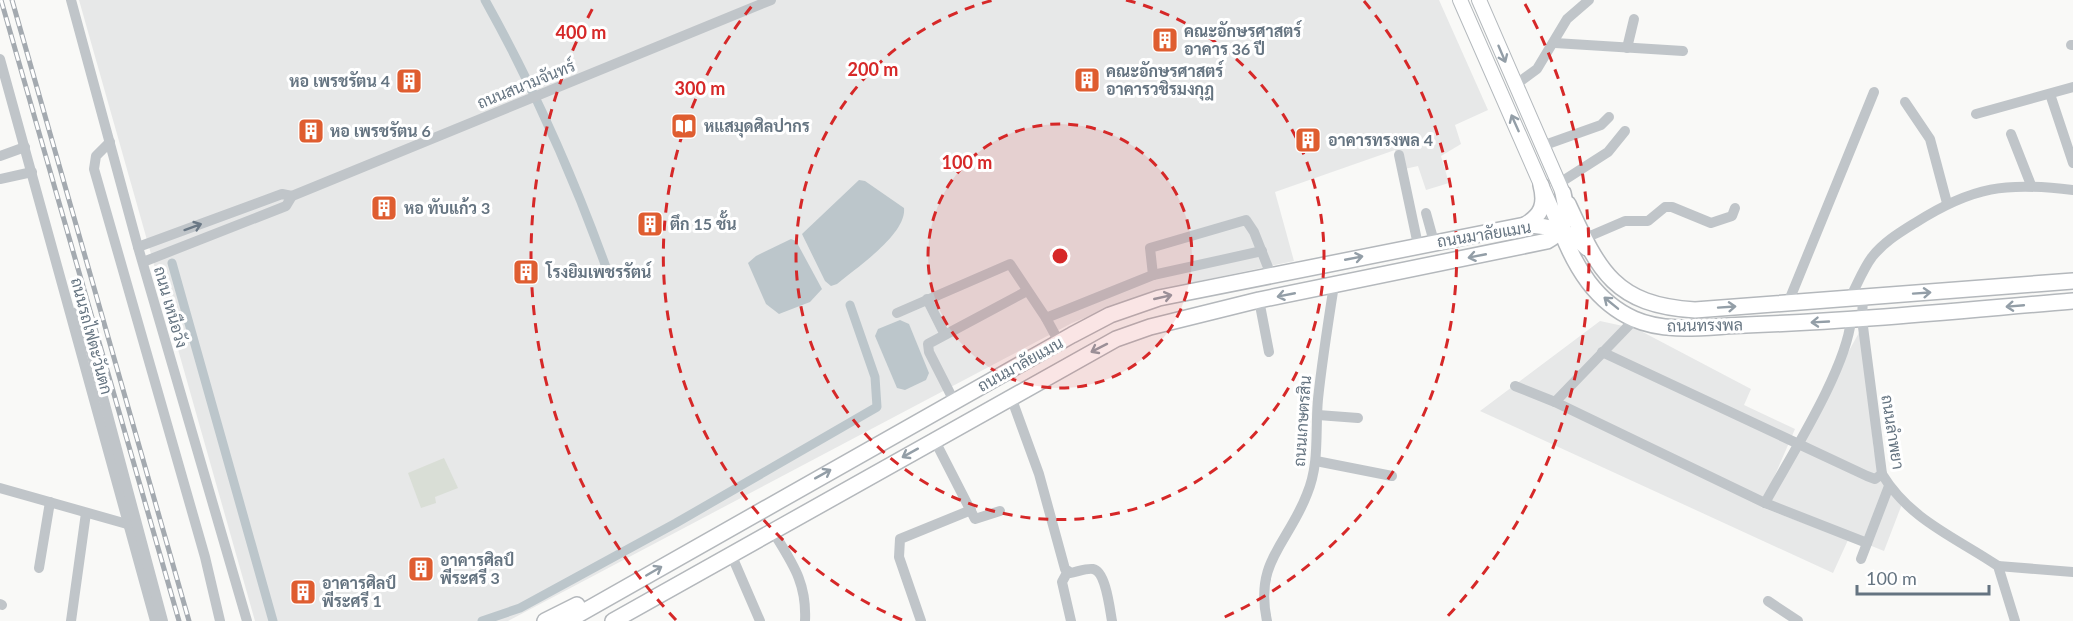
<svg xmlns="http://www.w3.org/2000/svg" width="2073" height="621" font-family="Lato,Sarabun,sans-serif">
	<rect width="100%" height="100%" fill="#f9f9f7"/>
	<g fill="#e7e8e8">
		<polygon points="79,0 1439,0 1488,110 1455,125 1461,144 1441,156 1449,183 1426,190 1418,166 1400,170 1395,150 1275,192 1294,261 1152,291 1072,323 508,621 255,621"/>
		<polygon points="1600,321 1637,329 1751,389 1744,405 1795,429 1761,507 1848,540 1833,573 1480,411"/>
		<polygon points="1861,329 1874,452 1902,504 1884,551 1765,503"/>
	</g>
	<polygon fill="#d9ded6" points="444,458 458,488 435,497 436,503 421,508 408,473"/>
	<g fill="#bcc6cb">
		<path d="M859 180 865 181 904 208C907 234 856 268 837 284L831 286 825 281 802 234Z"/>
		<polygon points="791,239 796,241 822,289 810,302 779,314 766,304 748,263 756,256"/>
		<polygon points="900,320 909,324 929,373 926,380 905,390 897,388 875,336 878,329"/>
	</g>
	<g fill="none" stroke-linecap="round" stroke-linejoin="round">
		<g stroke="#bcc6cb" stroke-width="9">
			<path d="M485 0C533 86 574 178 607 270"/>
			<polyline points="172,263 273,621"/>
			<polyline points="482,621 520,608 676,523 877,407 875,377 850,305"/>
		</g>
		<defs>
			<g id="major">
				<polyline points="1460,0 1561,230"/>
				<polyline points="1479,0 1563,193"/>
			</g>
			<g id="highway">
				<path d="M1568 204C1599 271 1614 305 1695 310L2073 281"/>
				<path d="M1525 225C1542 215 1546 204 1541 185"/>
				<path d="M1561 230C1575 267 1596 302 1634 319 1668 334 1710 326 1746 325 1855 321 1964 310 2073 301"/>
				<polyline points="545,621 577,605"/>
				<path d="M567 621 1072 335 1110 315 1159 298 1525 225C1549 226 1570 230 1587 248"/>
				<path d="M613 621 1116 339 1150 327 1259 300 1547 241C1567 230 1568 213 1563 193"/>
			</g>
		</defs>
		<use href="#major" stroke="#b4b9bd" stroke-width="16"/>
		<use href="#highway" stroke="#b4b8bc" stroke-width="18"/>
		<g stroke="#c0c5c9" stroke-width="10">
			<polyline points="71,0 138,247 247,621"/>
			<polyline points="1555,43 1683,51"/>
			<polyline points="2071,45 2073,45"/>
			<polyline points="1627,48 1634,19"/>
			<polyline points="0,59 155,621"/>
			<polyline points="1515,85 1537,69 1567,19 1589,0"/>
			<polyline points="2050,94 2073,163"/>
			<polyline points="1905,102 1930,139 1947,203"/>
			<polyline points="1976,114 2073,87"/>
			<polyline points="2011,134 2031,185"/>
			<polyline points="110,142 96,156 94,169 205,557 220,621"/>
			<polyline points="1542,146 1601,125 1609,117"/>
			<polyline points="1399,155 1418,245"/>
			<polyline points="0,156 25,147"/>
			<polyline points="0,179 32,172"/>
			<polyline points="1558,184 1608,152 1625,131"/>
			<polyline points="292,196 771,0"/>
			<polyline points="1426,213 1434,242"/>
			<polyline points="1583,239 1625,221 1648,221 1665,207 1672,207 1711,223 1732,216 1735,208"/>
			<polyline points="138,247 282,194 292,196 286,206 143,262"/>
			<polyline points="1153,275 1262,251"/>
			<path d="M1863 297 1862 319 1882 474C1910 520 1955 537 1998 566L2015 621"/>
			<path d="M1850 298C1857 285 1863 269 1872 257 1884 242 1899 233 1915 223 1973 186 2006 182 2073 190"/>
			<polyline points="927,299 944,333"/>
			<polyline points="1259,300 1269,352"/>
			<polyline points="1788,303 1874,92"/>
			<polyline points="77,312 91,352 163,621"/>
			<polyline points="897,313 1010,264 1046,318 1153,275 1150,248 1246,220 1254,232 1271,275"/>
			<polyline points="1046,318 1059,342"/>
			<polyline points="1635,319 1555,402 1765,503 1867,543"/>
			<polyline points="1602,352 1867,476 1875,479 1882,474"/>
			<polyline points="1515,386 1555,402"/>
			<path d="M1011 397 1039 474 1065 569 1070 573C1077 572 1086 568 1093 569 1106 571 1110 611 1112 621"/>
			<polyline points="954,401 929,352 928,344 1027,291"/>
			<polyline points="1318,415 1358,418"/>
			<polyline points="934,439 975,519 1000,511"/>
			<polyline points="1316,461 1392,476"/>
			<polyline points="0,488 127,524"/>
			<path d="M1765 503C1790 457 1846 370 1851 320"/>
			<path d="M772 530C792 563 807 582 805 621"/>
			<polyline points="731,554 760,621"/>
			<polyline points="1861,559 1889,486"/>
			<polyline points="1998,566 2073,572"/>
			<polyline points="39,568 50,502"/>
			<polyline points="1068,571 1062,582 1071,621"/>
			<polyline points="1768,601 1798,621"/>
			<polyline points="0,604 2,605"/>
			<polyline points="71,621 86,513"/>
			<polyline points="921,621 899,557 900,539 971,510"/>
			<path d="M1267 621C1254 561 1288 544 1307 494 1320 463 1315 431 1318 399 1322 361 1328 323 1334 285"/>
		</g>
		<use href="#major" stroke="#fff" stroke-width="14"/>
		<use href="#highway" stroke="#fff" stroke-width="15"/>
		<defs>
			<g id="rail">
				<polyline points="1,0 179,621"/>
				<polyline points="12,0 189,621"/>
			</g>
		</defs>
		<use href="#rail" stroke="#a4aab0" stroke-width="5"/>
		<use href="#rail" stroke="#fff" stroke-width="3" stroke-dasharray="9" stroke-linecap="butt"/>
	</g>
	<defs><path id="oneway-shaft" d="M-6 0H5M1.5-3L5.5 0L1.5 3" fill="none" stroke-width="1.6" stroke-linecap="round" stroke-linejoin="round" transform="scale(1.5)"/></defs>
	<g stroke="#939ea7">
		<use href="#oneway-shaft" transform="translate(1502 54) rotate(67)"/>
		<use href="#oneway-shaft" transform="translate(1515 123) rotate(-114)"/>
		<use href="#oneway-shaft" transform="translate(1477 256) rotate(169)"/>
		<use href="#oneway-shaft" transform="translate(1354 258) rotate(-11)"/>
		<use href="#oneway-shaft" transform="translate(1922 293) rotate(-4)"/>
		<use href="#oneway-shaft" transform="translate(1286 295) rotate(169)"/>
		<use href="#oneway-shaft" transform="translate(1163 297) rotate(-13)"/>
		<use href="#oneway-shaft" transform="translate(1611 303) rotate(-141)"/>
		<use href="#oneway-shaft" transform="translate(2015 306) rotate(175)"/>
		<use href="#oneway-shaft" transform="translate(1727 307) rotate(-4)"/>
		<use href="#oneway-shaft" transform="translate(1820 322) rotate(177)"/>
		<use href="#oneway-shaft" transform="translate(1099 348) rotate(153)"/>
		<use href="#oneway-shaft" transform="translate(910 453) rotate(151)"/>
		<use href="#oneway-shaft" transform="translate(823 474) rotate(-29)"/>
		<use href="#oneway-shaft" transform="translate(654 571) rotate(-30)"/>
	</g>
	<use stroke="#6a7885" href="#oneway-shaft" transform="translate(193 227) rotate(-20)"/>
	<circle cx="1060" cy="256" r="132" fill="#d62828" fill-opacity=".12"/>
	<g fill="none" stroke="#d62828" stroke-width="3" stroke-dasharray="10 8">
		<circle cx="1060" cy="256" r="132"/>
		<path d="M1126 0A264 264 0 1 1 994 0"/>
		<path d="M902 620A397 397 0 0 1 756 1M1364 1A397 397 0 0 1 1218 620"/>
		<path d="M676 620A529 529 0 0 1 595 4M1525 4A529 529 0 0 1 1444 620"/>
	</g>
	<defs>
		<symbol id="building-square" viewBox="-11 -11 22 22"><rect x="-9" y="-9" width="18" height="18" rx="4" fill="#df5d30" stroke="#fff"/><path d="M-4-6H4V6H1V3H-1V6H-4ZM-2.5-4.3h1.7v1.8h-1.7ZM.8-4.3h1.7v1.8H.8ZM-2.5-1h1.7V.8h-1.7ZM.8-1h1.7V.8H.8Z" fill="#fff"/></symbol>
		<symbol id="library-square" viewBox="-11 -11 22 22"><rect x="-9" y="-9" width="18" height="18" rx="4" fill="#df5d30" stroke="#fff"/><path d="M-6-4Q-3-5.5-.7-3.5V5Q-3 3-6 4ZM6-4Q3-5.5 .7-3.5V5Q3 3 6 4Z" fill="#fff"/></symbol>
	</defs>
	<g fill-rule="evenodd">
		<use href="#building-square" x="1150" y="25" width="30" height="30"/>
		<use href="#building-square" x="1072" y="65" width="30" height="30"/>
		<use href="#building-square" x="394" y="66" width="30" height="30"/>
		<use href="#library-square" x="669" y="111" width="30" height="30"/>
		<use href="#building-square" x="296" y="116" width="30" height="30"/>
		<use href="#building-square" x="1293" y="125" width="30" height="30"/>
		<use href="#building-square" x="369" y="193" width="30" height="30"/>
		<use href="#building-square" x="635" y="209" width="30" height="30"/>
		<use href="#building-square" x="511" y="257" width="30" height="30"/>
		<use href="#building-square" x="406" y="554" width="30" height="30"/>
		<use href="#building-square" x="288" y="577" width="30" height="30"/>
	</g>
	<g text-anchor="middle" stroke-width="6" stroke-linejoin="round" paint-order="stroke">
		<g font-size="16" font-weight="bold" fill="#657481" stroke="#fff" text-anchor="start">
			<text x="1184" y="37">คณะอักษรศาสตร์<tspan x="1184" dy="18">อาคาร 36 ปี</tspan></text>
			<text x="1106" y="77">คณะอักษรศาสตร์<tspan x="1106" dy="18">อาคารวชิรมงกุฎ</tspan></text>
			<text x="390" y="87" text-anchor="end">หอ เพรชรัตน 4</text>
			<text x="704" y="132">หแสมุดศิลปากร</text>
			<text x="330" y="137">หอ เพรชรัตน 6</text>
			<text x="1328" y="146">อาคารทรงพล 4</text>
			<text x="404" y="214">หอ ทับแก้ว 3</text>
			<text x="670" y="230">ตึก 15 ชั้น</text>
			<text x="546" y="278">โรงยิมเพชรรัตน์</text>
			<text x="440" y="566">อาคารศิลป์<tspan x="440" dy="18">พีระศรี 3</tspan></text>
			<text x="322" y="589">อาคารศิลป์<tspan x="322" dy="18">พีระศรี 1</tspan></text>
		</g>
		<g font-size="16" fill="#657481" stroke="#fff">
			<text transform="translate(526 84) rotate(-22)" y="6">ถนนสนามจันทร์</text>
			<text transform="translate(1484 234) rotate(-9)" y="6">ถนนมาลัยแมน</text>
			<text transform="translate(171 307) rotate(74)" y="6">ถนน เหนือวัง</text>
			<text transform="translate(1705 325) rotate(-1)" y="6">ถนนทรงพล</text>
			<text transform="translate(92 336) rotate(75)" y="6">ถนนรถไฟตะวันตก</text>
			<text transform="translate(1020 364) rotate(-29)" y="6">ถนนมาลัยแมน</text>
			<text transform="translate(1302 421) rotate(-86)" y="6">ถนนเกษตรสิน</text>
			<text transform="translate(1893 432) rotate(81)" y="6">ถนนลำพยา</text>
		</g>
	</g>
	<circle cx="1060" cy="256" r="9" fill="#d62828" stroke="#fff" stroke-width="3"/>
	<g font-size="18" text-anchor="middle" font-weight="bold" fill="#d62828" stroke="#fff" stroke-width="6" stroke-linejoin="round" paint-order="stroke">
		<text x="581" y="39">400 m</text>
		<text x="873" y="76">200 m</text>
		<text x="700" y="95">300 m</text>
		<text x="967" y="169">100 m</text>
	</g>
	<path d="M1857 585v9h132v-9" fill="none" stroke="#657481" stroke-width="3"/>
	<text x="1866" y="585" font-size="18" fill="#657481" stroke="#ffffff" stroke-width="4.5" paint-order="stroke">100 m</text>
</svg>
